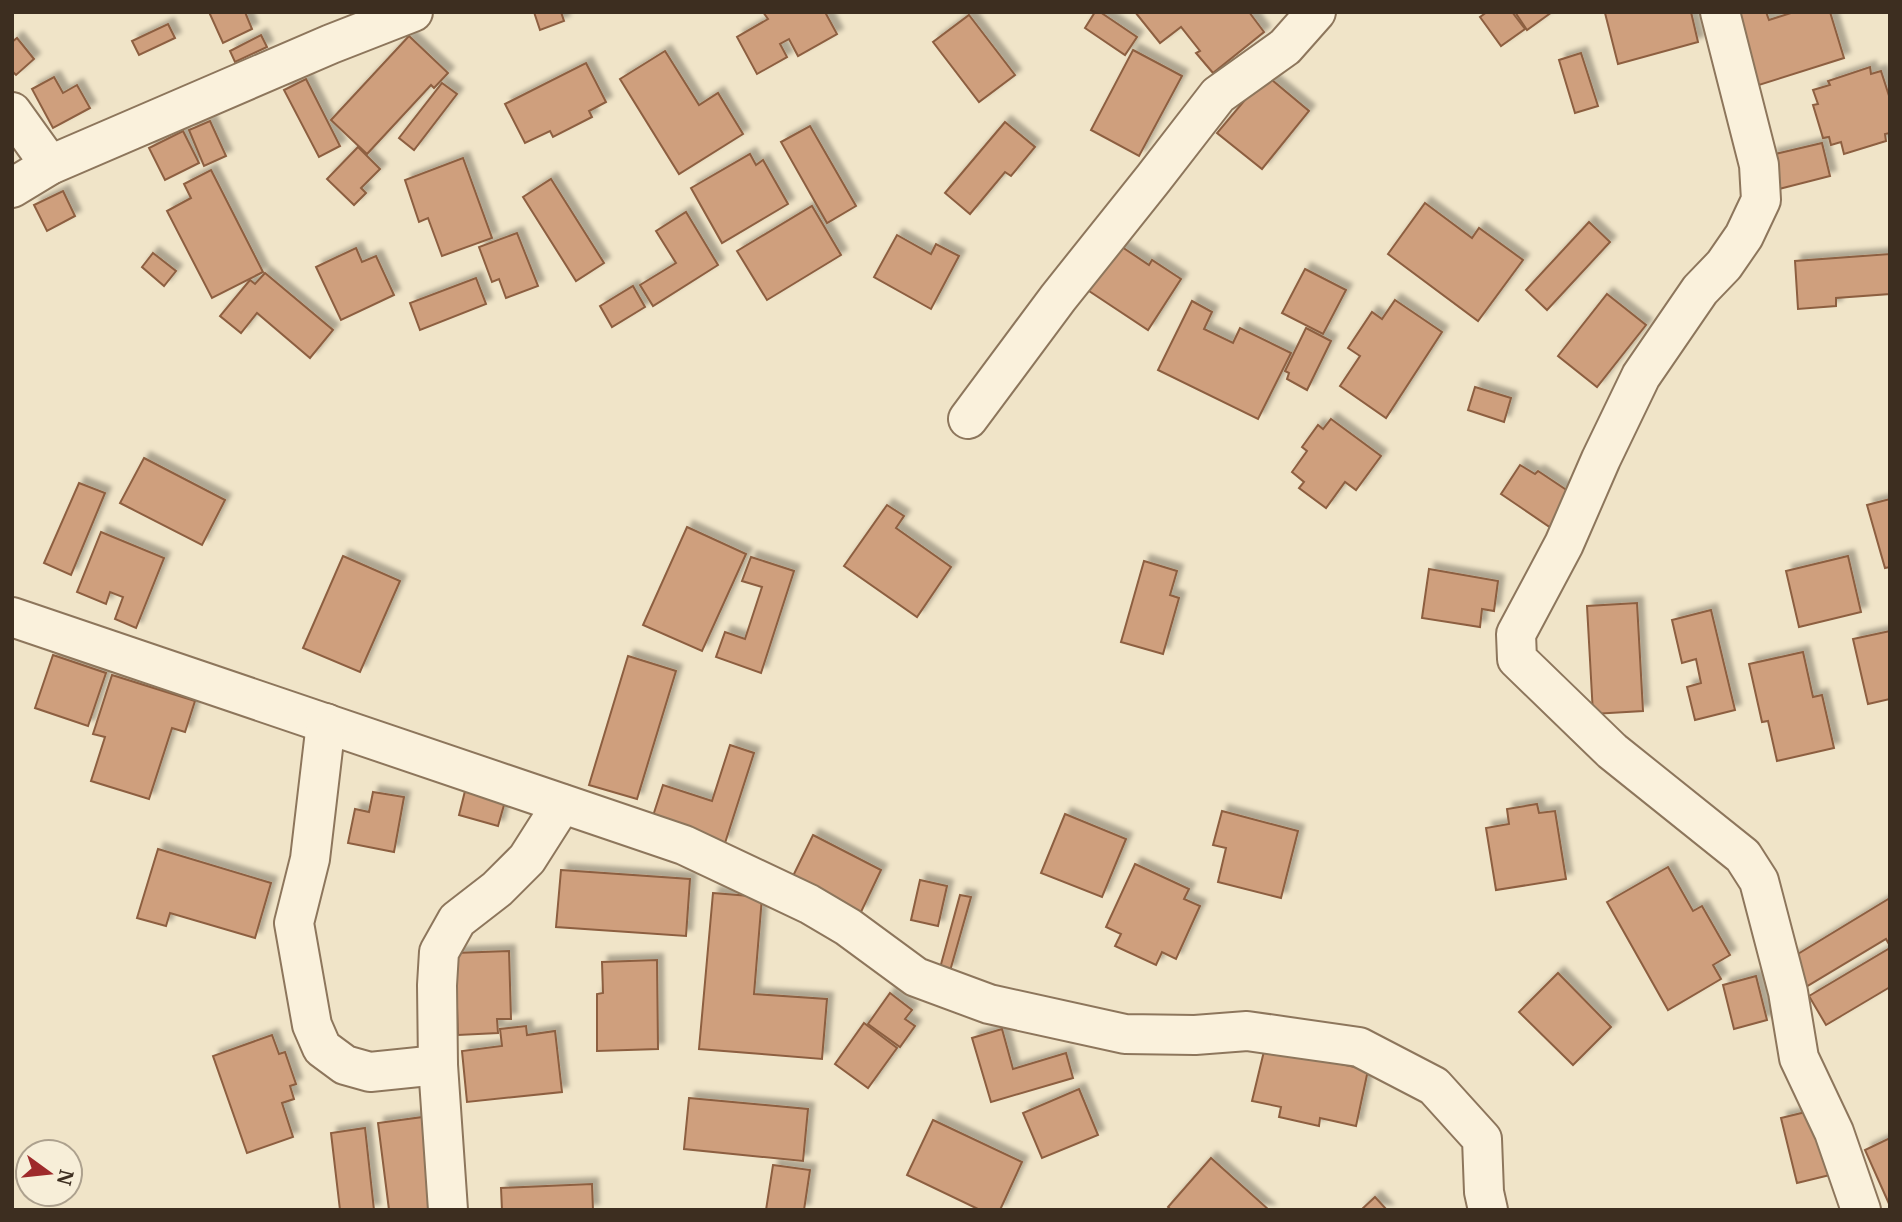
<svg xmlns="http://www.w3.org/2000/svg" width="1902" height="1222" font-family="Merriweather,serif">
	<defs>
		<filter id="shadow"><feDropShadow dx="6" dy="-6" stdDeviation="2" flood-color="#0004"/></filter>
	</defs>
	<rect width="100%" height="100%" fill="#f0e4c8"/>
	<g fill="#cf9f7d" stroke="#8d5f41" stroke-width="2" filter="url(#shadow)">
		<polygon points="209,12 245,12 252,29 223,43"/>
		<polygon points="534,12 561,12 564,21 540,30"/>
		<polygon points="763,12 825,12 837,34 798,56 789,39 780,44 787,57 757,74 737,37 768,19"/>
		<polygon points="1095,12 1100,12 1137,37 1125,55 1085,28"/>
		<polygon points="1135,12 1249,12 1264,32 1213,73 1196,53 1200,51 1181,27 1160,43"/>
		<polygon points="1487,12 1512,12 1525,29 1501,46 1480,17"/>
		<polygon points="1515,12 1552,12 1527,30"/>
		<polygon points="1691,12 1698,42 1618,64 1605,13"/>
		<polygon points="1732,12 1766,12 1769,20 1794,12 1830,12 1844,58 1743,90"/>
		<polygon points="969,15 1015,75 979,102 933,42"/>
		<polygon points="168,24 175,38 139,55 132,41"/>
		<polygon points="261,35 267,47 235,62 230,51"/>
		<polygon points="409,36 448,73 434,88 431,85 367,154 331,120"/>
		<polygon points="17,38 34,59 16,75 12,71 12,42"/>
		<polygon points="1133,50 1182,76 1139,156 1091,130"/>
		<polygon points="665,51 699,105 718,93 743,134 679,174 620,79"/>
		<polygon points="1581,53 1598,106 1575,113 1559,60"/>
		<polygon points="586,63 606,102 589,111 592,117 553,137 550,131 525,143 505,104"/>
		<polygon points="1870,67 1871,74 1881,71 1890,99 1890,133 1885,134 1886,141 1844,154 1841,142 1831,145 1829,137 1823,138 1813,105 1818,104 1813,90 1830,85 1828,81"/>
		<polygon points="1266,75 1309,111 1262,169 1217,133"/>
		<polygon points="54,77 63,93 77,85 90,108 53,128 32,89"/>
		<polygon points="306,79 340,146 319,157 284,90"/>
		<polygon points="442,83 457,94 414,150 399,138"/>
		<polygon points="210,121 226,156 204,166 189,130"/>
		<polygon points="1005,122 1035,147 1011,176 1005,172 970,214 945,193"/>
		<polygon points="810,126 856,206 827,223 781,142"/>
		<polygon points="183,131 199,163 165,180 149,148"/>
		<polygon points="1822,143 1830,176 1779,189 1771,155"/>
		<polygon points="358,147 380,169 361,188 366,193 354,205 327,179"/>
		<polygon points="750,154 756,165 763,160 788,204 722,243 691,188"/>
		<polygon points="463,158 492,238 442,256 428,218 419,222 405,180"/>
		<polygon points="211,170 263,272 212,298 167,211 191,198 184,184"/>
		<polygon points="551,179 604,263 576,281 523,197"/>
		<polygon points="63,191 75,216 47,231 34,205"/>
		<polygon points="1425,203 1472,238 1479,228 1523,260 1478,321 1388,254"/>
		<polygon points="812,206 841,255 767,300 737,251"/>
		<polygon points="686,212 718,265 653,306 640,285 676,263 656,231"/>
		<polygon points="1589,222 1610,242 1547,310 1526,290"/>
		<polygon points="517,233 538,286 506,298 499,279 492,282 479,247"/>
		<polygon points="897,235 931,254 936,244 959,256 931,309 874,277"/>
		<polygon points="1116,243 1149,265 1152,260 1181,279 1148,330 1086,289"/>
		<polygon points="356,248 362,262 376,256 394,295 341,320 316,267"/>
		<polygon points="153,253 176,271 164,286 142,267"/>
		<polygon points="1890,254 1890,294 1836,298 1836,306 1798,309 1795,261"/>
		<polygon points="1305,269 1346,290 1323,334 1282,313"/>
		<polygon points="265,273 333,330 310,358 257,313 241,333 220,316 250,280 255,284"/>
		<polygon points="476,278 486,304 420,330 410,303"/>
		<polygon points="633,286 645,307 612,327 600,306"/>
		<polygon points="1607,294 1646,325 1597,387 1558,356"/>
		<polygon points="1395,300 1442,332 1386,418 1340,386 1360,356 1348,348 1372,312 1382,319"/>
		<polygon points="1192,301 1212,312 1204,329 1233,343 1240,328 1291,353 1258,419 1158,370"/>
		<polygon points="1306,328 1331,341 1307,390 1287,379 1289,373 1285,371"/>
		<polygon points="1475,387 1511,398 1504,422 1468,410"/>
		<polygon points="1331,419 1381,456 1356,490 1345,482 1326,508 1299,488 1304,482 1292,472 1307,451 1302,447 1318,425 1323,429"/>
		<polygon points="144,458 225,500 202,545 120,503"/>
		<polygon points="1520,465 1535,474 1538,471 1577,497 1554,530 1501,494"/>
		<polygon points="79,483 105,493 71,575 44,563"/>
		<polygon points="1890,499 1890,567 1885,568 1867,505"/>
		<polygon points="887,505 904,516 896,528 951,567 917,617 844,566"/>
		<polygon points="687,527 746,554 702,651 643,625"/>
		<polygon points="101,532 164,558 136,628 115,619 123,597 110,592 106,604 77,592"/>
		<polygon points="343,556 400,581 360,672 303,648"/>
		<polygon points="1848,556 1861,612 1799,627 1786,571"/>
		<polygon points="751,557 794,571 761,673 716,657 725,632 745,639 762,587 742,581"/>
		<polygon points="1144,561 1177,571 1170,595 1179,598 1163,654 1121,642"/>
		<polygon points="1429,569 1498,581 1494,611 1482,609 1480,627 1422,618"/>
		<polygon points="1637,603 1643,711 1593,714 1587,606"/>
		<polygon points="1711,610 1735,710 1695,720 1687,687 1701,683 1696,659 1682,663 1672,620"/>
		<polygon points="1890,631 1890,699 1868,704 1853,639"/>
		<polygon points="1803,652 1813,697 1822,695 1834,748 1777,761 1768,721 1762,722 1749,664"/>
		<polygon points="53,655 106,673 88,726 35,708"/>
		<polygon points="628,656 676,671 637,799 589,785"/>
		<polygon points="112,675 195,701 185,732 172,728 149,799 91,781 105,737 93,734"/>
		<polygon points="730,745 754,753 725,843 652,819 663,785 712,801"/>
		<polygon points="466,787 506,798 498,826 459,815"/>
		<polygon points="373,792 404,797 394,852 348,843 355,809 369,812"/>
		<polygon points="1537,804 1539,813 1555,811 1566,879 1496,890 1486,828 1509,824 1507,809"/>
		<polygon points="1222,811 1298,831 1281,898 1218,882 1226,848 1213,845"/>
		<polygon points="1065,814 1126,839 1102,897 1041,873"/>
		<polygon points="813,835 881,870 861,912 792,878"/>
		<polygon points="158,849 271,883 255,938 170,913 166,926 137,918"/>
		<polygon points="1135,864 1189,889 1184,899 1200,906 1176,959 1162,952 1156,965 1115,946 1121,934 1106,927"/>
		<polygon points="1668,867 1693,911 1702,906 1730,955 1713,965 1721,979 1668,1010 1607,902"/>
		<polygon points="561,870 690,879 686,936 556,927"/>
		<polygon points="920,880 947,886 938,926 911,920"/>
		<polygon points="713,893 762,897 754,994 827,999 822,1059 699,1049"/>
		<polygon points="960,895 971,897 950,971 940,968"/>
		<polygon points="1890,898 1890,946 1886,939 1804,988 1788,960"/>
		<polygon points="1890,948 1890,987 1826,1025 1809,996"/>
		<polygon points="509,951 511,1019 497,1019 498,1033 458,1035 455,953"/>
		<polygon points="657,960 658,1049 597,1051 597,994 603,993 602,962"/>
		<polygon points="1558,973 1611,1027 1573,1065 1519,1012"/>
		<polygon points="1756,976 1767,1020 1734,1029 1723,985"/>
		<polygon points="890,993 912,1010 905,1019 915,1026 900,1047 868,1024"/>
		<polygon points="864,1023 897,1048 868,1088 835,1064"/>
		<polygon points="526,1026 527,1035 555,1031 562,1092 467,1102 462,1051 502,1046 500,1029"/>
		<polygon points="1002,1029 1013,1069 1066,1053 1073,1078 991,1102 972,1038"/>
		<polygon points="272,1035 279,1054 285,1052 296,1084 290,1086 294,1099 282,1103 293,1137 247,1153 213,1056"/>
		<polygon points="1265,1047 1368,1070 1356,1126 1320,1118 1319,1126 1279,1117 1281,1107 1252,1101"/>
		<polygon points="1079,1089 1098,1135 1042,1158 1023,1113"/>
		<polygon points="689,1098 808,1109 803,1161 684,1149"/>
		<polygon points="1818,1109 1834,1174 1797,1183 1781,1118"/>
		<polygon points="423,1117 434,1210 389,1210 378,1123"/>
		<polygon points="933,1120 1022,1162 1000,1210 980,1210 907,1175"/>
		<polygon points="365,1128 374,1210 340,1210 331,1133"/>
		<polygon points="1890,1138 1890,1206 1865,1150"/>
		<polygon points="1211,1158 1269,1210 1171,1210 1168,1207"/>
		<polygon points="773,1165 810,1170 804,1210 766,1210"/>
		<polygon points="592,1184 593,1210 502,1210 501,1188"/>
		<polygon points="1375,1197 1387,1210 1361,1210"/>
	</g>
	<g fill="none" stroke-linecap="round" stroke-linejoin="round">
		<defs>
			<g id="minor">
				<polyline points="1720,12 1759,165 1761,200 1744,236 1724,265 1700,290 1641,376 1601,459 1564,544 1516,634 1517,659 1612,751 1743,856 1759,881 1788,992 1799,1058 1834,1132 1861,1210"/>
				<polyline points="12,112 50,165"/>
				<polyline points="12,188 50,165 331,44 413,12"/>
				<polyline points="968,419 1058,298 1153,179 1218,95 1285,47 1316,12"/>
				<polyline points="12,617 684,845 809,904 848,927 916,977 989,1004 1125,1034 1195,1035 1247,1031 1359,1047 1434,1086 1482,1139 1484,1192 1488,1210"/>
				<polyline points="326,723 310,859 294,923 312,1025 322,1048 345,1065 370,1072 438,1065"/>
				<polyline points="448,1210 438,1065 437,985 439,952 457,920 497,889 527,859 562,804"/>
			</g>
		</defs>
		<use href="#minor" stroke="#8d765c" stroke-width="42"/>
		<use href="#minor" stroke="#faf1dc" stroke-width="38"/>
	</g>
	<rect width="1902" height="1222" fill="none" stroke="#3d2e20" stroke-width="28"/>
	<g transform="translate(49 1173) rotate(105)"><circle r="33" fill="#f7eed8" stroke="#ada18e" stroke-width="2"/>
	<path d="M0-5L12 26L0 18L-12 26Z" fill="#9e2a2b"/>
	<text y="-10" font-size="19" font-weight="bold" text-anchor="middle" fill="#3d2e20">N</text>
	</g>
</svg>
